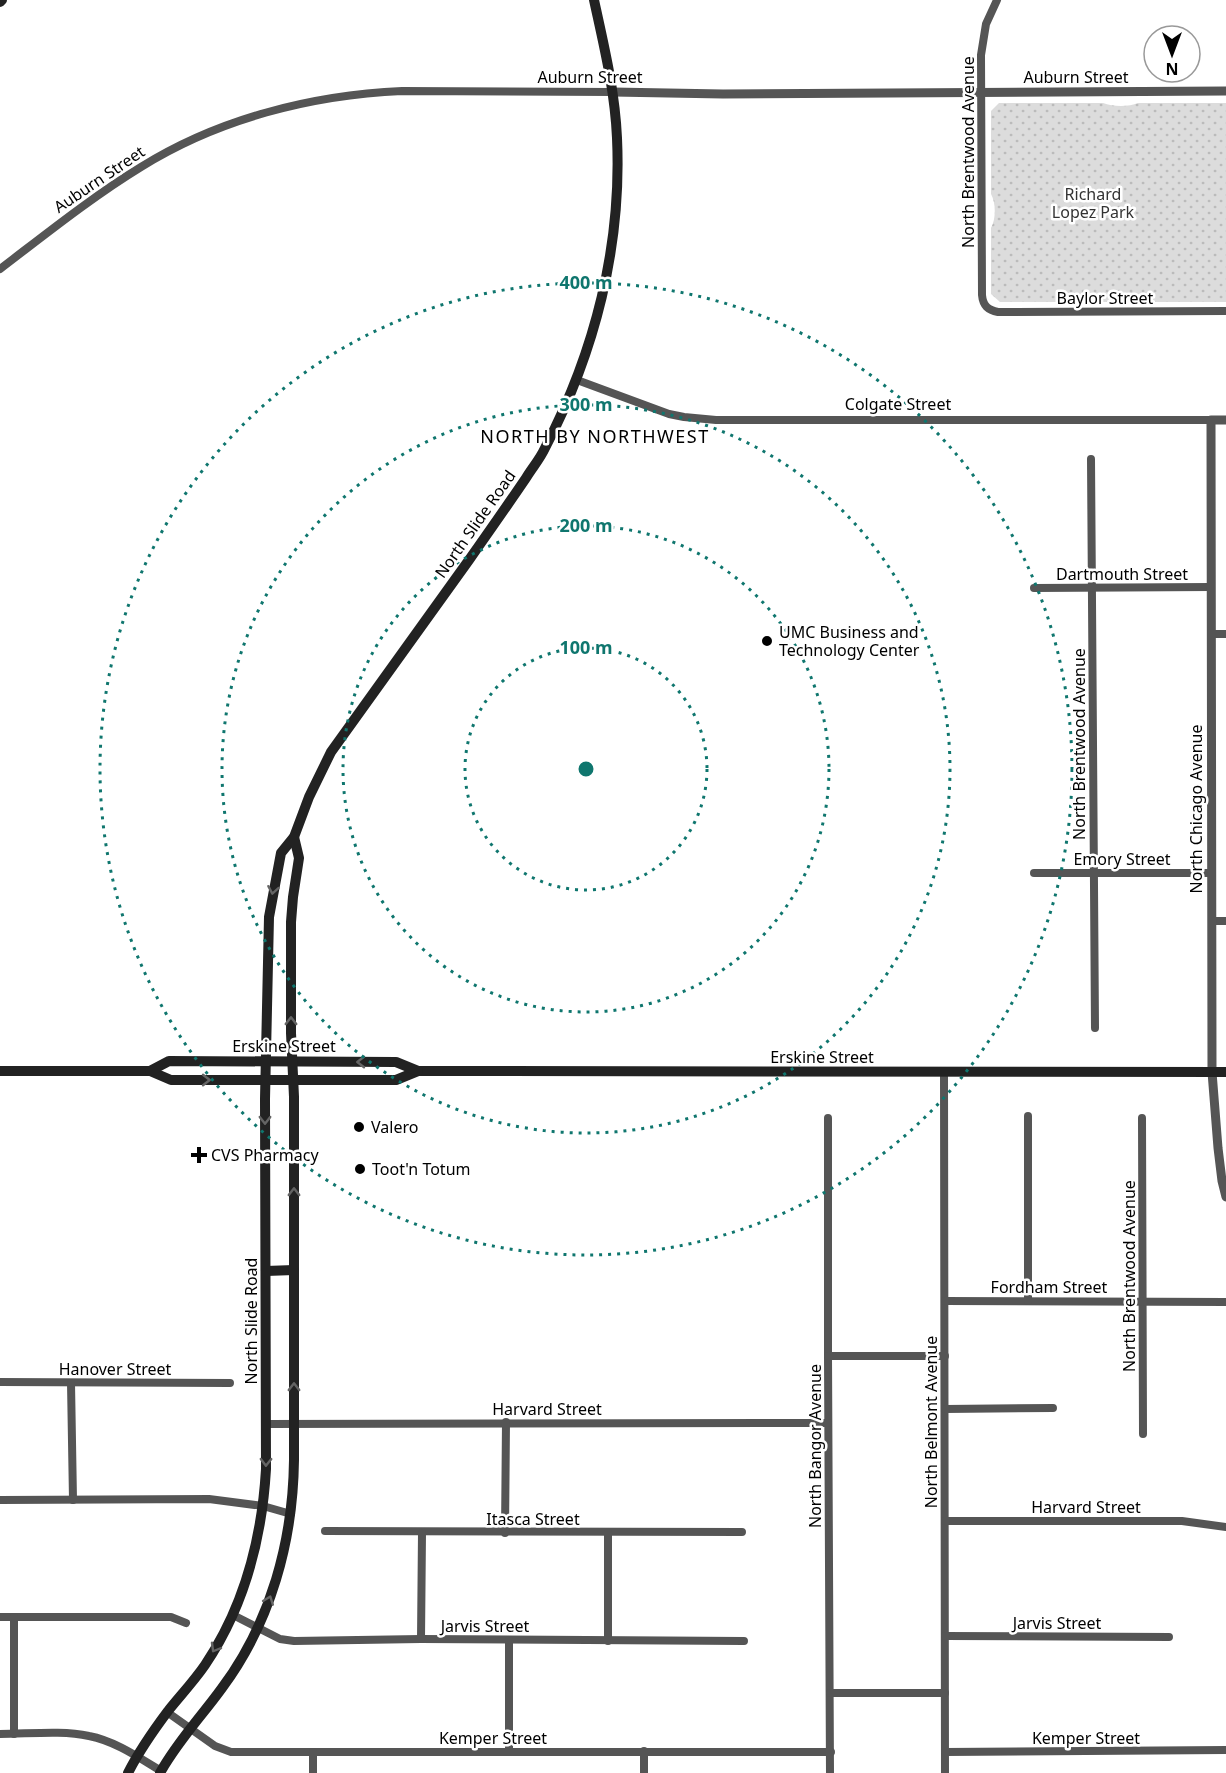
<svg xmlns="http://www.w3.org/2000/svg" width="1226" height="1773" font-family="'Noto Sans',sans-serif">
	<defs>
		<pattern id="park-dots" width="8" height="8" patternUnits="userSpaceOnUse" patternTransform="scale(1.5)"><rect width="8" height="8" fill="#dcdcdc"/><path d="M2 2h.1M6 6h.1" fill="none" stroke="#bbb" stroke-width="1.8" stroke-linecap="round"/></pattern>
	</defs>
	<rect width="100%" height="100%" fill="#fff"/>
	<path fill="url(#park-dots)" d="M999 103H1103C1113 107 1129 107 1138 103H1226V302H1000L991 294V228C996 219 996 203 991 194V111Z"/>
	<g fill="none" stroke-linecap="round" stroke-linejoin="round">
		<g stroke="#555" stroke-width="8">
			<path d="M997 0 986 24 981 55 982 295C983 306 988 310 998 312L1226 311"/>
			<path d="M0 269C46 234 92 197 141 167 218 119 311 95 402 91L613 92"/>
			<polyline points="577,380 669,414 684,417 716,420 1211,420"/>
			<polyline points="1091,459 1095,1028"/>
			<polyline points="1034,588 1211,587"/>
			<polyline points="1211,634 1226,634"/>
			<polyline points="1034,873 1211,873"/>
			<polyline points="1212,921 1226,921"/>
			<polyline points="944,1072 945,1773"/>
			<polyline points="828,1118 828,1356 830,1773"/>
			<polyline points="1142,1118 1143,1434"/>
			<polyline points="945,1301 1226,1302"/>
			<polyline points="1028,1301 1028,1116"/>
			<polyline points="828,1356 945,1356"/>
			<polyline points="0,1382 230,1383"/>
			<polyline points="71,1383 73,1500"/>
			<polyline points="945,1409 1053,1408"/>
			<polyline points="266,1424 828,1423"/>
			<polyline points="0,1500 209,1499 263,1506 291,1514"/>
			<polyline points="945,1521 1182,1521 1226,1527"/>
			<polyline points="325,1531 742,1532"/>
			<polyline points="505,1533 506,1422"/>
			<polyline points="608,1533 608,1641"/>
			<polyline points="233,1615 280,1639 294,1641 421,1639 744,1641"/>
			<polyline points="0,1617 171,1617 186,1623"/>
			<polyline points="14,1617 14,1734"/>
			<polyline points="945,1636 1169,1637"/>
			<polyline points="421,1639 422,1533"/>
			<polyline points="509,1640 509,1752"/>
			<polyline points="830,1693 945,1693"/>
			<polyline points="167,1712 215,1746 231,1752 831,1752"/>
			<path d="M0 1734C28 1734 62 1730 89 1736 115 1741 138 1757 161 1771"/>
			<polyline points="945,1752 1226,1750"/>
			<polyline points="313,1773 313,1752"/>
			<polyline points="644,1773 644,1751"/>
		</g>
		<g stroke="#555" stroke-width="9">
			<polyline points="613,92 723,94 1226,91"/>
			<polyline points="1226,420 1211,420 1212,1072 1218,1148 1222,1181 1226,1197"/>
		</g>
		<g stroke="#222" stroke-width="10">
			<polyline points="0,2 2,0"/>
			<polyline points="0,1071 150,1071 171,1080 396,1080 418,1071 1226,1072"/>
			<polyline points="150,1071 169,1061 396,1062 418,1071"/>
			<polyline points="266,1271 294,1270"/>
			<path d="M128 1773C139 1751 153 1731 168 1711 180 1696 194 1681 205 1665 244 1607 262 1538 266 1469L265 1099 269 917 281 853 294 837 309 797 331 752C377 688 423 624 469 560 488 533 507 506 526 478 532 468 540 459 545 448 595 352 622 246 617 138 615 91 604 46 594 0"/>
			<path d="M160 1773C177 1742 201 1717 222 1688 271 1622 293 1541 294 1460V1097L291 1033V922L293 897 299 858 294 837"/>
		</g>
	</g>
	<defs><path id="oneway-chevron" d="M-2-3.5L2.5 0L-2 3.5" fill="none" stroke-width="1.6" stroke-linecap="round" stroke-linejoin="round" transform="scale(1.5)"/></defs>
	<g stroke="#646464">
		<use href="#oneway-chevron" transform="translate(273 890) rotate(100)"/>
		<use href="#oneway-chevron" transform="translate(291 1021) rotate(-90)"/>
		<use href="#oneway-chevron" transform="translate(361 1062) rotate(-180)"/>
		<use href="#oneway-chevron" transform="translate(206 1080)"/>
		<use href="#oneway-chevron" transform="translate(265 1120) rotate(90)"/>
		<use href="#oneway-chevron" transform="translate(294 1192) rotate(-90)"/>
		<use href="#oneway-chevron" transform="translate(294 1387) rotate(-90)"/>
		<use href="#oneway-chevron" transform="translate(266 1462) rotate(91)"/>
		<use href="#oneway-chevron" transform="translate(269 1600) rotate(-69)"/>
		<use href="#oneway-chevron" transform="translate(215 1648) rotate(120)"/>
	</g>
	<g fill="none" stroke="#0f766e" stroke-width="3" stroke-dasharray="3 6">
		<circle cx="586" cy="769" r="121"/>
		<circle cx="586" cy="769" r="243"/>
		<circle cx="586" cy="769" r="364"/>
		<circle cx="586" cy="769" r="486"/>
	</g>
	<g fill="#000" stroke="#fff" stroke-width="2">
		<circle cx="767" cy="641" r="6"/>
		<circle cx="359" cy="1127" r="6"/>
		<path d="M196 1146h6v6h6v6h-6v6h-6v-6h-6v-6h6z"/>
		<circle cx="360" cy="1169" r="6"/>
	</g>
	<g text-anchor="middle" stroke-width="5" stroke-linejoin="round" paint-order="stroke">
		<g font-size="16" fill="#000" stroke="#fff">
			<text x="590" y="83">Auburn Street</text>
			<text x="1076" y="83">Auburn Street</text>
			<text transform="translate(968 152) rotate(-90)" y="6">North Brentwood Avenue</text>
			<text transform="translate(99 179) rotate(-34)" y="6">Auburn Street</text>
			<text x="1105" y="304">Baylor Street</text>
			<text x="898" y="410">Colgate Street</text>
			<text transform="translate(475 524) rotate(-55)" y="6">North Slide Road</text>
			<text x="1122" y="580">Dartmouth Street</text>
			<text transform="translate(1079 744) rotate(-90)" y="6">North Brentwood Avenue</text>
			<text transform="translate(1196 809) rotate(-90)" y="6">North Chicago Avenue</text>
			<text x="1122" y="865">Emory Street</text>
			<text x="284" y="1052">Erskine Street</text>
			<text x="822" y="1063">Erskine Street</text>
			<text transform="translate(1129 1276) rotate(-90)" y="6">North Brentwood Avenue</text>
			<text x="1049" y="1293">Fordham Street</text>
			<text transform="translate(251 1321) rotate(-90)" y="6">North Slide Road</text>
			<text x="115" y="1375">Hanover Street</text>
			<text x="547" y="1415">Harvard Street</text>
			<text transform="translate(931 1422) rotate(-90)" y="6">North Belmont Avenue</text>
			<text transform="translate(815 1446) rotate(-90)" y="6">North Bangor Avenue</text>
			<text x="1086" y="1513">Harvard Street</text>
			<text x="533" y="1525">Itasca Street</text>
			<text x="1057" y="1629">Jarvis Street</text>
			<text x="485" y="1632">Jarvis Street</text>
			<text x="493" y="1744">Kemper Street</text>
			<text x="1086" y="1744">Kemper Street</text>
		</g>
		<g font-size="16" fill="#333" stroke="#fff">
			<text x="1093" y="200">Richard<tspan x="1093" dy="18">Lopez Park</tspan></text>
		</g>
		<g font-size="16" fill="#000" stroke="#fff" text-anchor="start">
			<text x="779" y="638">UMC Business and<tspan x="779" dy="18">Technology Center</tspan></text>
			<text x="371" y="1133">Valero</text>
			<text x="211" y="1161">CVS Pharmacy</text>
			<text x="372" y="1175">Toot'n Totum</text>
		</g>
		<g font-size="18" letter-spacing="1.5" fill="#000" stroke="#fff">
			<text x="595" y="443">NORTH BY NORTHWEST</text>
		</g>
	</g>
	<circle cx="586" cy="769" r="9" fill="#0f766e" stroke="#fff" stroke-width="3"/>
	<g font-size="18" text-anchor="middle" font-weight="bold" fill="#0f766e" stroke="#fff" stroke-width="5" stroke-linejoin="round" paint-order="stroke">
		<text x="586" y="289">400 m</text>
		<text x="586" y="411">300 m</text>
		<text x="586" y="532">200 m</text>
		<text x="586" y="654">100 m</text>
	</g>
	<g transform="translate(1172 54) rotate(180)"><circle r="28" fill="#ffffff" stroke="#999999" stroke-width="1.5"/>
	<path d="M0-4.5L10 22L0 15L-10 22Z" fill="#000000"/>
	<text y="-9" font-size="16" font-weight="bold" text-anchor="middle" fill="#000000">N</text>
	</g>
</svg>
